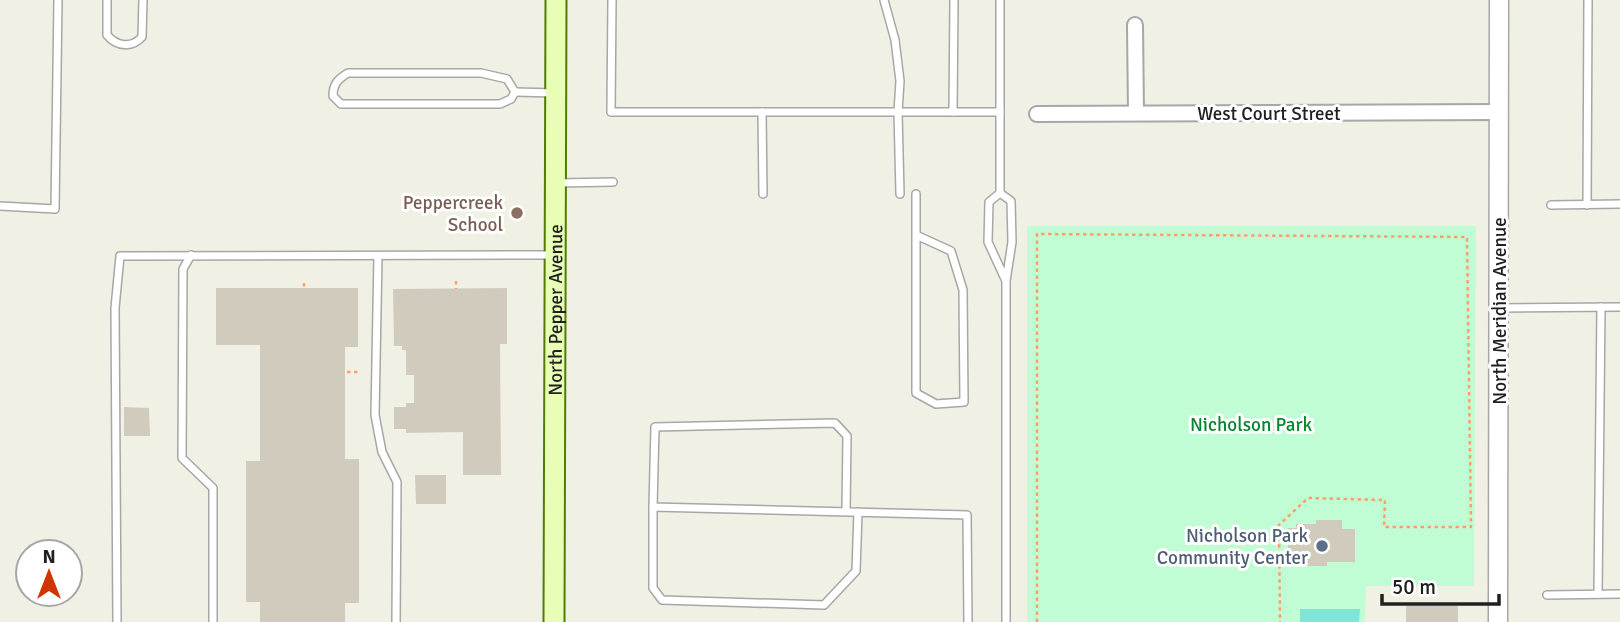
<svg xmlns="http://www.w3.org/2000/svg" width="1620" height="622" font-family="Signika,sans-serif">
	<rect width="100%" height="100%" fill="#f1f0e5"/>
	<polygon fill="#c0fdd4" points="1027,226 1476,226 1474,586 1366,586 1365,622 1027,622"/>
	<polygon fill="#7ee5d7" points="1300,609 1360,609 1359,622 1300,622"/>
	<g fill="#d1cbbe">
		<polygon points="216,288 358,288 358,347 345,347 345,459 359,459 359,603 345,603 345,622 260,622 260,602 246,602 246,461 260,461 260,345 216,345"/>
		<polygon points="507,288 507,344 500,344 501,475 463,475 463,432 406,433 406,429 394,429 394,407 406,407 406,403 414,403 414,375 406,375 406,350 402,350 402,346 394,346 393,289"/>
		<polygon points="124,407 149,408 150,436 124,436"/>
		<polygon points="415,475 446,475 446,504 416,504"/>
		<polygon points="1316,520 1342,520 1342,529 1355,529 1355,562 1327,562 1327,566 1296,566 1297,563 1288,563 1288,528 1296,528 1296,524 1316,524"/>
		<rect x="1406" y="606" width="52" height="16"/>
	</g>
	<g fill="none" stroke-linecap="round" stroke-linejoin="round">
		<defs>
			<g id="service">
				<path d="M107 0V35C117 47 132 48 142 37L143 0"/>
				<polyline points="612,0 611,112 953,112"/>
				<polyline points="884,0 895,40 900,81 898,112 900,194"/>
				<polyline points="954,0 953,112 1000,112"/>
				<polyline points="1000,0 1000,193"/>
				<path d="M348 73H481L507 79 515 92 511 99 500 104H341L333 96C333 84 338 79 348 73Z"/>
				<polyline points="515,92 555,93"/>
				<polyline points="762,112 763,194"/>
				<polyline points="558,183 613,182"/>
				<polyline points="916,194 916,393 936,404 964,402 963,290 951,251 916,235"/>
				<polyline points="1551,205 1620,204"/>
				<polyline points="1587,205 1588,0"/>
				<polyline points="0,206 55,209 58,0"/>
				<polyline points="191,255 183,269 182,458 213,488 213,622"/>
				<polyline points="378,256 375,415 382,452 397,482 396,622"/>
				<polyline points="1499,308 1620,307"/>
				<polyline points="653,507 653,588 662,600 824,605 856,571 858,512"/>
				<polyline points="846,512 847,436 835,423 655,427 653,507 967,515 968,622"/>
				<polyline points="1598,594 1601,307"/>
				<polyline points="1547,595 1620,594"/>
				<polyline points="117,622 115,308 120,256 555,255"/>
				<polyline points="1006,622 1006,281 1012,242 1011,201 1000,193 989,202 988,242 1006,281"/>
			</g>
			<g id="minor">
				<polyline points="1135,25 1136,113"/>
				<polyline points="1037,114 1500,112"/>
			</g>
			<polyline id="tertiary" points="1498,622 1499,0"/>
			<g id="secondary">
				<path id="s1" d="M554 622 556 0"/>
			</g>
		</defs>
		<use href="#service" stroke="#a7a7a7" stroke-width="10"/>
		<use href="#minor" stroke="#a7a7a7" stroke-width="18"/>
		<use href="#tertiary" stroke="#a7a7a7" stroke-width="21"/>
		<use href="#secondary" stroke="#507d00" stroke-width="23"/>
		<g stroke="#ff9e68" stroke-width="2.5" stroke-dasharray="3.5 3.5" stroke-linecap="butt">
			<polyline points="456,281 456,289"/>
			<polyline points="304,283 304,288"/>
			<polyline points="347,372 361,372"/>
			<polyline points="1037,622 1037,234 1467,237 1471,527 1384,527 1385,500 1308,498 1279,525 1280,622"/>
		</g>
		<use href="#service" stroke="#fff" stroke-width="7"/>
		<use href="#minor" stroke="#fff" stroke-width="14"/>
		<use href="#tertiary" stroke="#fff" stroke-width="18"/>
		<use href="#secondary" stroke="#e8feb6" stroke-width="19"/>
	</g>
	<circle fill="#8d6e63" stroke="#fff" stroke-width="2.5" cx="517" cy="213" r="7"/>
	<circle fill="#5c6f8a" stroke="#fff" stroke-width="2.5" cx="1322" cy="546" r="7"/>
	<g text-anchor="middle" stroke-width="6" stroke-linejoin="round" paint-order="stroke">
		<g font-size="19" fill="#202020" stroke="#fff">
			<text x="1269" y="120">West Court Street</text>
			<text dy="7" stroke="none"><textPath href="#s1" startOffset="312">North Pepper Avenue</textPath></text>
			<text transform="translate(1499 311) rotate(-90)" y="7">North Meridian Avenue</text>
		</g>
		<g font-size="19" fill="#785e54" stroke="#fff" text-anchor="end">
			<text x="503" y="209">Peppercreek<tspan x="503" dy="22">School</tspan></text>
		</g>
		<g font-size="19" fill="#048730" stroke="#fff">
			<text x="1251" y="431">Nicholson Park</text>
		</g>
		<g font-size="19" fill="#4e5e75" stroke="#fff" text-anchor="end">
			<text x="1308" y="542">Nicholson Park<tspan x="1308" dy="22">Community Center</tspan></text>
		</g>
	</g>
	<g transform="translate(49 573)"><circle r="33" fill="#ffffff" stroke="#a6a6a6" stroke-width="2"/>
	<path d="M0-5L12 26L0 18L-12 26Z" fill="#cf3500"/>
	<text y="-10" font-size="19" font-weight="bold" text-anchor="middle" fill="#202020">N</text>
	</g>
	<path d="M1382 594v10h117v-10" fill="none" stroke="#202020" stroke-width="3.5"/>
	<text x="1392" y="594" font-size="21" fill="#202020" stroke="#ffffff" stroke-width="5" paint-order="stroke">50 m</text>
</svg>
